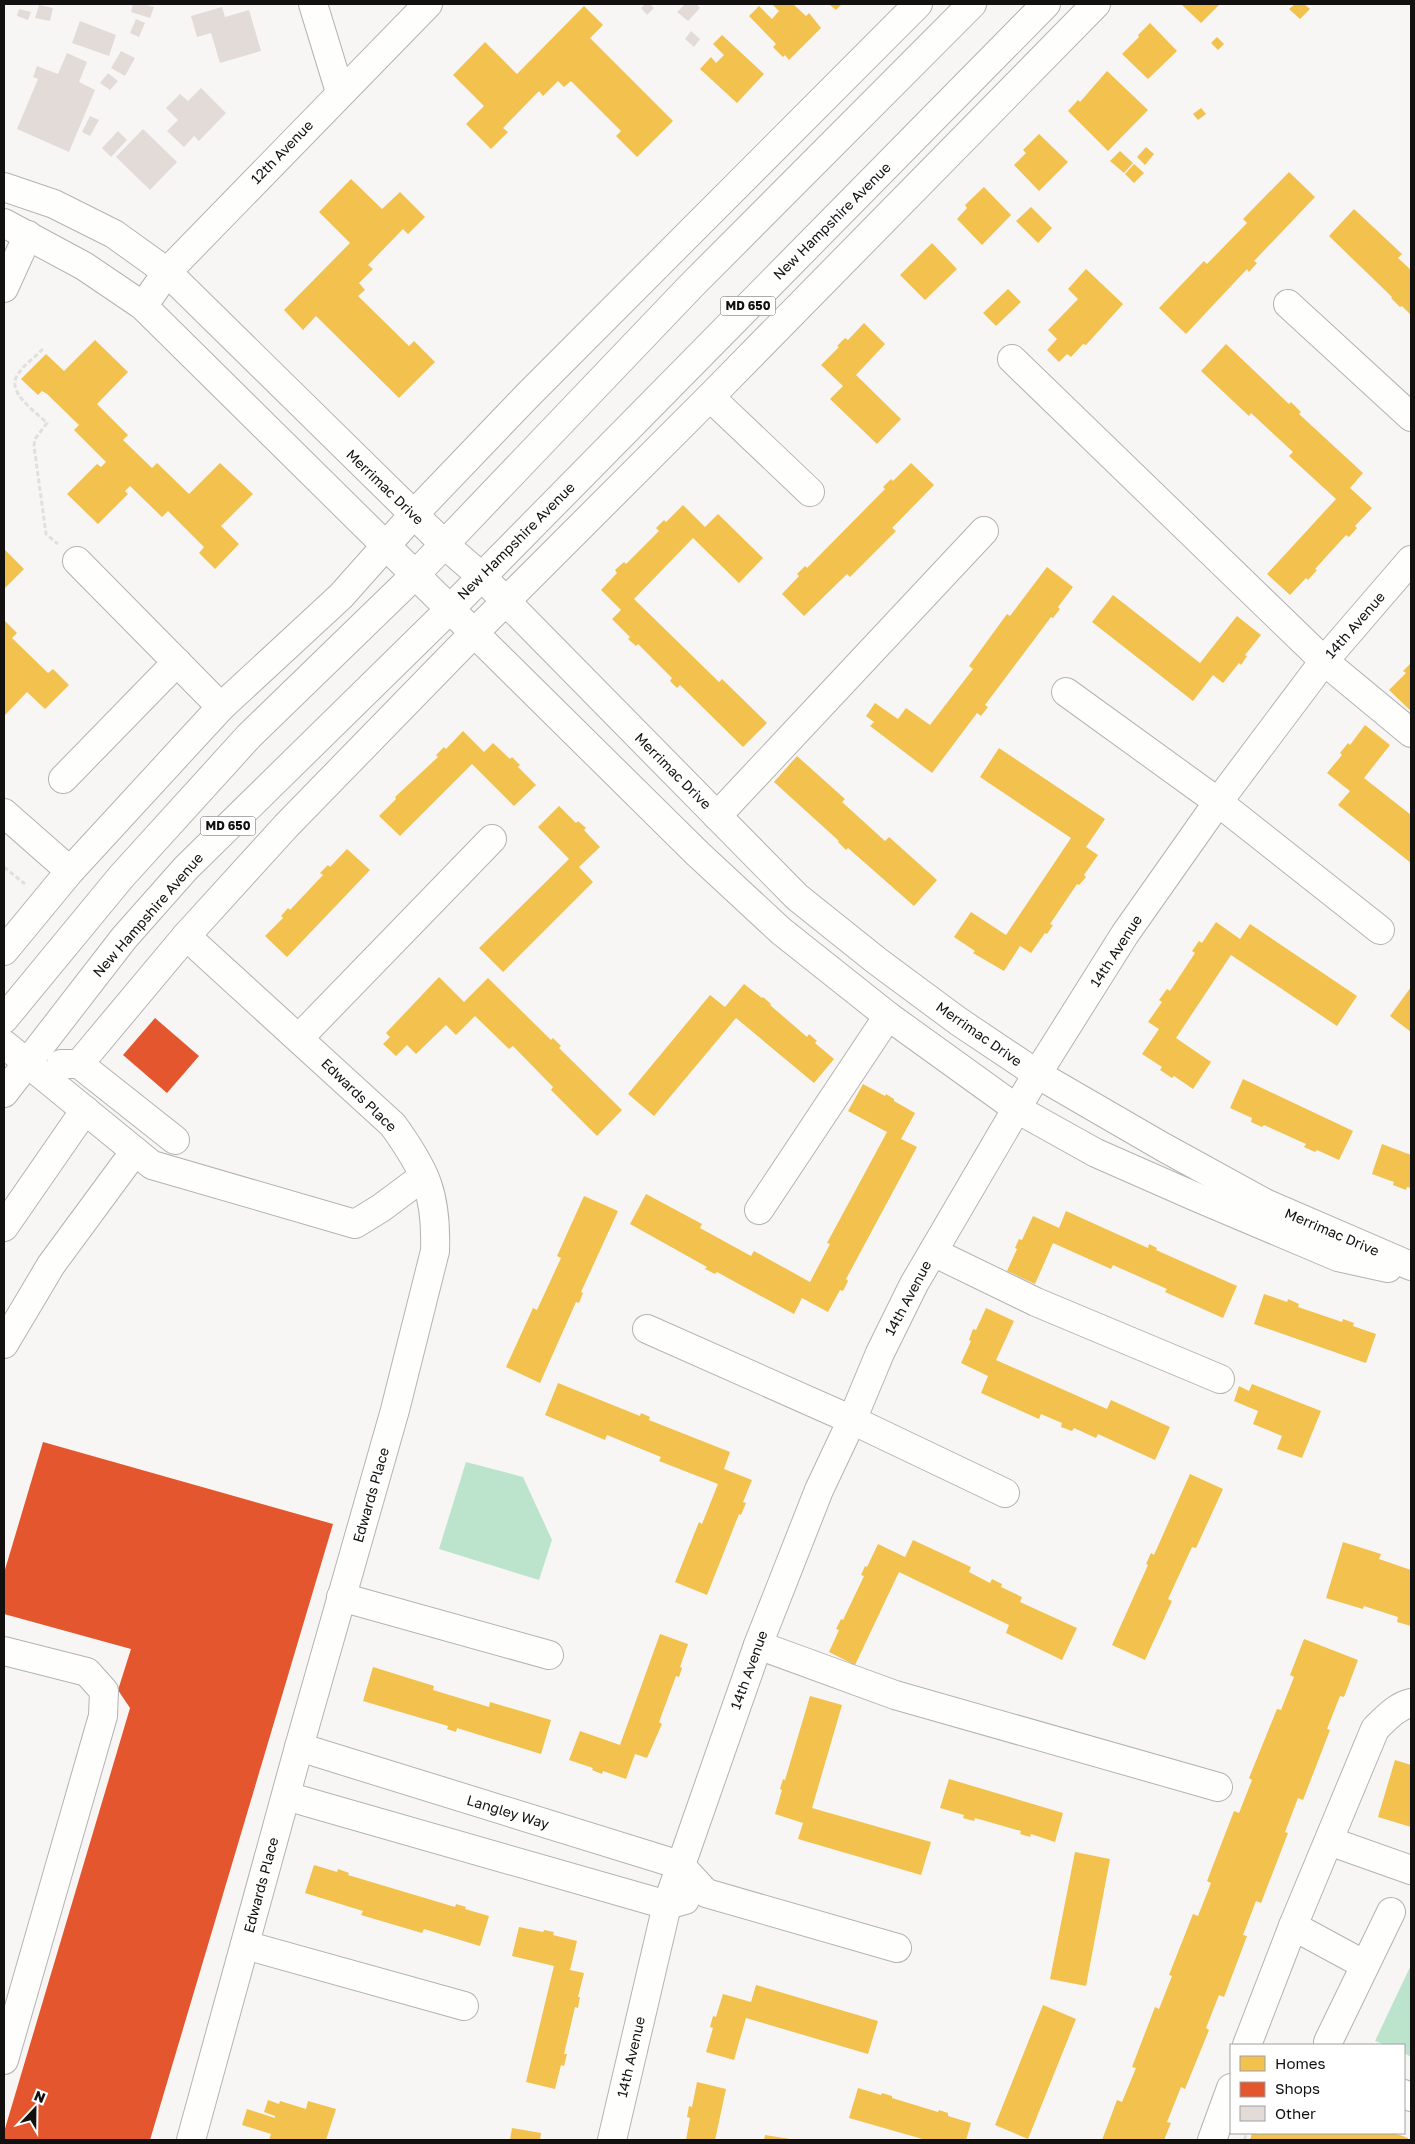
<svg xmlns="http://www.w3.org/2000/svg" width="1415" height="2144" font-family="'Golos Text',sans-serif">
	<rect width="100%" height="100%" fill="#f8f6f4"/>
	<g fill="#bce4cc">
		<polygon points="466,1462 523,1477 552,1540 539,1580 439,1549"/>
		<polygon points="1411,1965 1411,2057 1404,2053 1404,2045 1386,2045 1375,2041"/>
	</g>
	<g fill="#f2c14e">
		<polygon points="772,4 793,4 806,16 809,13 821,28 789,60 785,55 783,57 773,47 776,44 749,16 759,6 772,19 779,11"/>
		<polygon points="832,4 842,4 836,10 830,5"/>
		<polygon points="1181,4 1220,4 1201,23"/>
		<polygon points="1295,4 1304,4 1310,9 1300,19 1289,9"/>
		<polygon points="584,6 603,25 590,38 673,121 637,157 616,136 621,131 571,81 564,87 558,81 543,96 539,91 503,128 508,132 491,149 466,124 484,106 453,75 485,42 517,74"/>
		<polygon points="1150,23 1177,51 1148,79 1122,54 1139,37 1138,35"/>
		<polygon points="722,35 764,74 737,103 700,69 711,57 716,63 724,55 713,44"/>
		<polygon points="1217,37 1224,44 1218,50 1211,43"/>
		<polygon points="1107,71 1148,110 1108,151 1068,111 1078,100 1080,102"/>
		<polygon points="1201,108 1206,114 1198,120 1193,114"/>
		<polygon points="1039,134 1068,162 1039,191 1014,165 1026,153 1023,150"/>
		<polygon points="1146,147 1154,154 1145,165 1137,157"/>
		<polygon points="1120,151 1133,163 1124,173 1110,161"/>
		<polygon points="1134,164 1144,173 1134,183 1125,174"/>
		<polygon points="1289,172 1315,197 1254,261 1257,263 1249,272 1247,269 1186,334 1159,308 1204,261 1207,264 1247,223 1243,219"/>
		<polygon points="351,179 382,209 400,192 425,217 408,234 403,229 368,265 373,269 359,283 365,290 358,296 409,346 414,341 435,362 399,398 316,316 303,330 284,310 350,243 319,212"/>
		<polygon points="984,187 1011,215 982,245 957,219 967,208 965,205"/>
		<polygon points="1031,207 1052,228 1038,243 1016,221"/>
		<polygon points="1354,209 1402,254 1398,258 1411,270 1411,315 1402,306 1400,307 1391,298 1392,297 1329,236"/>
		<polygon points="932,243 957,269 925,300 900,275"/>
		<polygon points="1086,269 1123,304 1086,345 1083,344 1071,357 1067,354 1059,362 1047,350 1057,339 1048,330 1078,299 1068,289"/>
		<polygon points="1008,289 1021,302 996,326 983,313"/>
		<polygon points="864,323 885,344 856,375 901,419 877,444 830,399 843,386 821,365 839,347 837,346 845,338 848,340"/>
		<polygon points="95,340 128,372 97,404 128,435 123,440 152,468 157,463 189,494 220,463 253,494 221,526 239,544 215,569 199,553 204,547 168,511 162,517 130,486 125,491 128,494 98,524 67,494 97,464 101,467 106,462 74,430 79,425 47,394 42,391 38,395 21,379 46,354 64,371"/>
		<polygon points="1226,344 1289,404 1291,402 1301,412 1299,414 1363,473 1350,488 1372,508 1355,526 1357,528 1349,537 1346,535 1315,569 1317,570 1308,580 1306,578 1290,595 1267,574 1336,499 1289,456 1293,452 1251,413 1249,416 1201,371"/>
		<polygon points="911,463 934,485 892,528 896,531 850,577 847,574 804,616 782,594 799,576 797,574 805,566 807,568 885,489 883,487 891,479 893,481"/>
		<polygon points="683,505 705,527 718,514 763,558 739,583 693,538 634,599 719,682 722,679 767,723 743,747 680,685 677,688 670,681 672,678 638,644 636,646 628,639 630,637 612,619 621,610 601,590 617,573 615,570 624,562 626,564 659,531 656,528 664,520 666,522"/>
		<polygon points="4,549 24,569 4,589"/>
		<polygon points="1047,567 1073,587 1058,607 1060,609 1053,618 1051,617 985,705 988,707 981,716 977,713 932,773 870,726 874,722 866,716 875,703 898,719 906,708 930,725 973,669 969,666 1007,614 1010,616"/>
		<polygon points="1113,595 1200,663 1237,616 1261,635 1245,655 1247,656 1241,665 1239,663 1223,683 1213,675 1193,701 1092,622"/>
		<polygon points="4,620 17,633 12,638 48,673 53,669 69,685 45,709 27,692 4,716"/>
		<polygon points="1411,663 1411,711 1389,690 1406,673 1403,671"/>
		<polygon points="1365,725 1390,745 1364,778 1411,815 1411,863 1338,805 1350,791 1327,773 1342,755 1340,753 1348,743 1350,745"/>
		<polygon points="463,731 484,752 493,743 510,759 512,757 520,765 518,767 536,785 514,806 472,764 400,836 379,816 396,799 395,797 438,757 436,755 444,747 446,749"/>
		<polygon points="999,748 1105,819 1086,847 1098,855 1084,875 1086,877 1079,885 1077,884 1050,924 1053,925 1047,934 1045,933 1031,953 1020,946 1004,971 973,953 975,951 954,937 971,912 1006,935 1071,838 980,777"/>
		<polygon points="797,756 845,799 842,802 885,841 889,837 937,880 914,906 848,848 846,850 838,842 839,841 774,782"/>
		<polygon points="559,806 576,823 578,821 586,828 584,830 600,847 579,867 593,882 503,972 479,948 569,859 538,827"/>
		<polygon points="347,849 370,870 287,957 265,936 283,918 281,916 288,908 290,910 323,875 320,873 328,865 330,867"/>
		<polygon points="1216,922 1240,939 1250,924 1357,996 1337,1026 1231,955 1176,1038 1211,1062 1193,1089 1174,1076 1172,1078 1160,1070 1162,1067 1142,1054 1159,1029 1148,1022 1162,1002 1159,1000 1167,989 1170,991 1195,953 1192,951 1199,941 1202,943"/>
		<polygon points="439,977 464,1002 488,978 551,1040 553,1038 561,1046 559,1048 622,1110 597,1136 551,1090 553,1087 513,1046 509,1049 475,1016 456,1035 446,1025 416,1054 407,1045 396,1056 383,1044 390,1037 386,1033"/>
		<polygon points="744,984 762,998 763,997 771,1004 770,1005 807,1037 809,1034 817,1041 815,1043 834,1059 814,1083 736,1018 654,1116 628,1094 710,995 725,1007"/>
		<polygon points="1411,987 1411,1032 1390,1016"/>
		<polygon points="1243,1079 1353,1131 1339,1160 1317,1150 1315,1152 1304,1147 1306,1144 1264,1125 1262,1127 1251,1122 1252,1118 1230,1108"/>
		<polygon points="863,1084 885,1096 886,1094 894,1099 894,1101 915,1113 901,1139 917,1147 846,1279 848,1281 843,1291 840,1290 828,1312 802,1298 794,1314 717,1272 715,1274 705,1269 707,1267 630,1224 646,1194 702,1224 700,1228 751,1256 754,1251 810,1282 830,1244 827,1243 887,1132 848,1111"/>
		<polygon points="1382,1144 1411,1155 1411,1188 1407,1187 1406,1190 1393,1185 1394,1182 1372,1174"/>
		<polygon points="584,1196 618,1211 581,1292 583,1293 579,1303 576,1302 540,1383 506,1367 533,1308 537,1310 561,1258 557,1256"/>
		<polygon points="1066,1211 1148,1248 1149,1244 1157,1248 1156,1250 1237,1286 1223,1318 1165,1292 1167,1289 1113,1265 1111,1269 1053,1243 1035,1284 1007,1271 1017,1249 1015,1248 1019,1239 1022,1240 1033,1216 1059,1228"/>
		<polygon points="1264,1294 1287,1302 1288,1299 1299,1304 1298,1307 1342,1322 1343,1319 1354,1323 1353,1326 1376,1334 1366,1363 1254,1324"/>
		<polygon points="986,1308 1014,1321 996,1360 1107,1409 1111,1400 1170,1427 1155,1460 1098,1434 1096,1438 1074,1428 1072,1431 1061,1427 1062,1423 1041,1414 1039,1419 981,1393 988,1376 961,1363 971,1341 969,1340 973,1329 976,1330"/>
		<polygon points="558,1383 640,1416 641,1413 650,1417 649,1420 730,1452 724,1469 752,1480 743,1502 746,1503 741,1515 739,1514 707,1595 675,1582 699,1522 702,1524 718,1484 659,1461 661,1457 607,1435 605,1440 545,1415"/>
		<polygon points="1252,1384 1321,1411 1302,1458 1277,1449 1282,1436 1253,1424 1258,1411 1234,1401 1239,1386 1249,1391"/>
		<polygon points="1190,1474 1223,1489 1196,1548 1192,1547 1168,1599 1172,1601 1145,1660 1112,1645 1148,1565 1146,1564 1151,1553 1154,1555"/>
		<polygon points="913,1540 971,1567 969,1572 990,1583 992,1579 1002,1584 1001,1587 1022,1597 1020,1602 1077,1628 1062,1660 1006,1633 1009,1625 899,1572 855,1665 829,1652 839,1630 836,1629 841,1619 843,1620 864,1576 861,1575 865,1566 867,1567 878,1544 905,1557"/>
		<polygon points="1343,1542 1381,1554 1379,1559 1411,1570 1411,1626 1397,1622 1398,1617 1364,1606 1363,1609 1326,1598"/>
		<polygon points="660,1634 688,1644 680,1667 682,1668 679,1677 676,1676 659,1722 662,1724 647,1758 635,1754 626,1779 603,1771 602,1774 592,1770 593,1768 569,1760 580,1731 620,1745"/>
		<polygon points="1304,1639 1358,1660 1344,1697 1340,1696 1327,1729 1330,1730 1303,1800 1298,1798 1285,1832 1288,1833 1261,1903 1256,1901 1243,1935 1247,1936 1224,1997 1219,1995 1206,2028 1209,2030 1185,2089 1181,2087 1167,2122 1171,2123 1164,2140 1102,2140 1117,2100 1122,2102 1136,2068 1132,2067 1155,2007 1159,2009 1172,1976 1169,1975 1193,1914 1198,1916 1211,1883 1207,1881 1234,1811 1239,1813 1252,1780 1249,1778 1277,1709 1281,1710 1294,1677 1290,1675"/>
		<polygon points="373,1667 434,1686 433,1690 489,1707 490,1702 551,1720 541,1754 457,1728 456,1732 447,1729 448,1726 363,1701"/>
		<polygon points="810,1696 842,1705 812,1808 931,1842 921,1875 798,1839 803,1823 775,1814 782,1790 780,1789 783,1779 785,1780"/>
		<polygon points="1395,1760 1411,1765 1411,1827 1378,1817"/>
		<polygon points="949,1779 1063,1813 1055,1842 1031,1834 1030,1837 1020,1834 1021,1831 975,1818 974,1821 963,1818 964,1815 940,1808"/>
		<polygon points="1075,1852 1110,1859 1086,1986 1050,1979"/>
		<polygon points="314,1865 337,1872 338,1869 349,1873 348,1875 455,1907 456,1904 466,1907 465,1909 489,1916 480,1946 424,1929 422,1933 361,1915 363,1911 305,1893"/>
		<polygon points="519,1927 543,1932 544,1930 554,1932 553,1935 577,1941 570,1970 584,1973 578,1997 580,1997 578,2008 575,2007 564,2054 567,2054 564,2066 561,2065 555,2089 526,2082 554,1966 512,1956"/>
		<polygon points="756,1985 878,2021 868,2054 746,2018 734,2060 706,2052 713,2028 710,2027 713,2016 716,2017 723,1994 751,2002"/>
		<polygon points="1043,2005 1076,2019 1028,2139 995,2125"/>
		<polygon points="697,2082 726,2089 715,2140 686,2140 690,2118 687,2117 689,2106 692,2107"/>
		<polygon points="858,2088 881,2095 882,2093 892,2096 892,2098 938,2112 939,2110 948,2113 948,2116 971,2123 966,2140 926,2140 849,2118"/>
		<polygon points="268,2100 279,2104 280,2101 306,2109 308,2101 336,2109 326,2140 269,2140 271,2134 242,2125 247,2109 275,2118 275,2116 264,2112"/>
		<polygon points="512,2128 541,2133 540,2140 510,2140"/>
		<polygon points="1252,2133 1394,2133 1408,2138 1408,2140 1250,2140"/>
		<polygon points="765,2135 790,2139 790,2140 764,2140"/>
	</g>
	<g fill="#e4572e">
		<polygon points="155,1018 199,1056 167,1093 123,1055"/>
		<polygon points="43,1442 333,1524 150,2140 4,2140 4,2132 130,1708 118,1690 131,1649 4,1614 4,1573"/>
	</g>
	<g fill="#e2dbd7">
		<polygon points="133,4 143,4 154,7 150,18 131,12"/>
		<polygon points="645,4 650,4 654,8 647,15 641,8"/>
		<polygon points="685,4 696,4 700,8 688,21 677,12"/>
		<polygon points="39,5 53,8 50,21 35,18"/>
		<polygon points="222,7 225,17 249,10 261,51 220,63 211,33 197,37 191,16"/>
		<polygon points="19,9 31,12 28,20 17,16"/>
		<polygon points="136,19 145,23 139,37 130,33"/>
		<polygon points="80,21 116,35 109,56 72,43"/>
		<polygon points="691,31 700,39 694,47 685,39"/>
		<polygon points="121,51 135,58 125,76 111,68"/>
		<polygon points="67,53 87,62 79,82 95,90 69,152 17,129 38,79 33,77 37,66 58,74"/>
		<polygon points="108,73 118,81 110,90 100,83"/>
		<polygon points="201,88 226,113 199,141 194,136 184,147 167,131 178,120 166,108 180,94 188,101"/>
		<polygon points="90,116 99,120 90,136 82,132"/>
		<polygon points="143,129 177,162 150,190 116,157"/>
		<polygon points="118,131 127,140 111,157 102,148"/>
	</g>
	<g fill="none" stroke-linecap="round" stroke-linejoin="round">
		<defs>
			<g id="minor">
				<polyline points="313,4 340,92"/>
				<polyline points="4,187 54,204 114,234 167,272 444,544 482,577 797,897 877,961 958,1021 1037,1074 1163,1147 1265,1203 1411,1266"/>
				<polyline points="4,223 84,266 143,306 698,854 781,931 888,1016 1017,1109 1096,1153 1196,1197 1338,1257 1388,1268"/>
				<polyline points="4,288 28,235"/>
				<polyline points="1288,304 1411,417"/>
				<polyline points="143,306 167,272 428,4"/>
				<polyline points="1012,359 1324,661 1411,733"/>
				<polyline points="710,397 810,492"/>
				<polyline points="77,561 221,707"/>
				<polyline points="1066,692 1218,802 1380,930"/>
				<polyline points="63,779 177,662"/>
				<polyline points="4,813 70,871"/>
				<polyline points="717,816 984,531"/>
				<path d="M186 936 393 1125C426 1171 437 1194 435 1251L395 1410 299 1747 191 2140"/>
				<polyline points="4,951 70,871 221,707 341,596 414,514 528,395 918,4"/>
				<polyline points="299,1038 492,839"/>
				<polyline points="4,1044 152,1165 355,1224 381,1208 424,1176"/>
				<polyline points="61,1064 79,1064 175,1140"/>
				<polyline points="79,1064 186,936 286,826 474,633 710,397 1096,4"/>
				<polyline points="759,1210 888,1016"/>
				<polyline points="4,1227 85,1110"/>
				<polyline points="933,1252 1036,1302 1220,1379"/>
				<polyline points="647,1329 852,1420 1005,1493"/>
				<polyline points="4,1344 51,1265 135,1151"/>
				<polyline points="341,1597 549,1655"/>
				<polyline points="758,1645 895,1695 1218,1787"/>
				<polyline points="4,1651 87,1672 104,1691 103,1716 4,2060"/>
				<polyline points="299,1747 680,1865 706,1893 897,1948"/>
				<polyline points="286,1796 667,1905 685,1900"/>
				<polyline points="1329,1841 1411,1870"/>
				<polyline points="1293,1926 1365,1965"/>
				<polyline points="245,1945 464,2006"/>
				<polyline points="1328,2042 1391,1912"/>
				<path d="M1247 2045 1293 1926 1375 1729C1385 1719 1397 1706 1411 1703"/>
				<polyline points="1404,2094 1411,2097"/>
				<polyline points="612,2140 667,1905 758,1645 819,1490 852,1420 880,1353 914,1284 1037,1074 1125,934 1218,802 1324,661 1411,560"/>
				<polyline points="1212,2140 1231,2088"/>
			</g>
			<g id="major">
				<polyline points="4,1019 121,877 249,736 415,575 692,285 972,4"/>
				<polyline points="4,1093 124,938 186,868 450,609 1046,4"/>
			</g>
		</defs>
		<use href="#minor" stroke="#b5b3b2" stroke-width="30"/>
		<use href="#major" stroke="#b5b3b2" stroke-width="30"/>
		<g stroke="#e0e0e0" stroke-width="3" stroke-dasharray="5 2.5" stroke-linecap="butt">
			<path d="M43 349C35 357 24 365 18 374 5 392 36 412 47 423L35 439 34 446 46 534 58 544"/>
			<polyline points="4,867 25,884"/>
			<polyline points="1244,2140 1247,2133"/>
		</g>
		<use href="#minor" stroke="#fefefd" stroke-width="28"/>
		<use href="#major" stroke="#fefefd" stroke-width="28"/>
	</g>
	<g text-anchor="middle" stroke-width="5" stroke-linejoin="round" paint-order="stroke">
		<g fill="#fff" stroke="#595858" stroke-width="1">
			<rect x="720.5" y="296.5" width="55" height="19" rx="4"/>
			<rect x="200.5" y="816.5" width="55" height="19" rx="4"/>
		</g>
		<g font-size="12" font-weight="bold" fill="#121110">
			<text x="748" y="310">MD 650</text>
			<text x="228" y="830">MD 650</text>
		</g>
		<g font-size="14" fill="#121110" stroke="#fff">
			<text transform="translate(282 152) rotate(-46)" y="5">12th Avenue</text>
			<text transform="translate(832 221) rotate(-45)" y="5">New Hampshire Avenue</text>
			<text transform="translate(385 487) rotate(44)" y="5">Merrimac Drive</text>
			<text transform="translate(516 541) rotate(-45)" y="5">New Hampshire Avenue</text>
			<text transform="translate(1355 625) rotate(-49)" y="5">14th Avenue</text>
			<text transform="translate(673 771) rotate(45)" y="5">Merrimac Drive</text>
			<text transform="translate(148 915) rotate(-49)" y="5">New Hampshire Avenue</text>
			<text transform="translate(1116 951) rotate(-57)" y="5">14th Avenue</text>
			<text transform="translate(979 1034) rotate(35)" y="5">Merrimac Drive</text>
			<text transform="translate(359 1095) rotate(44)" y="5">Edwards Place</text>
			<text transform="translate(1332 1232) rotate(23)" y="5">Merrimac Drive</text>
			<text transform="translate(908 1298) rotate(-62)" y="5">14th Avenue</text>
			<text transform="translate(371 1495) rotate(-74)" y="5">Edwards Place</text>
			<text transform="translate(749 1670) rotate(-70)" y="5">14th Avenue</text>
			<text transform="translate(508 1812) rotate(17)" y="5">Langley Way</text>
			<text transform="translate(261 1885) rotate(-75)" y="5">Edwards Place</text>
			<text transform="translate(631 2057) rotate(-77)" y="5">14th Avenue</text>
		</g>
	</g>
	<rect width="1415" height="2144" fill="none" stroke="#121110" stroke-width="10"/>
	<rect x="1230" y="2044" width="175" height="90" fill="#ffffff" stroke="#a0a09f"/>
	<rect x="1240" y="2056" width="25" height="15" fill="#f2c14e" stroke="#a0a09f"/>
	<text x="1275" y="2069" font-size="15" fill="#121110">Homes</text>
	<rect x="1240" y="2082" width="25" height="15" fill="#e4572e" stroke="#a0a09f"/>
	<text x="1275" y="2094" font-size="15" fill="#121110">Shops</text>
	<rect x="1240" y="2106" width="25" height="15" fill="#e2dbd7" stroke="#a0a09f"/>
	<text x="1275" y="2119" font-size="15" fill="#121110">Other</text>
	<g transform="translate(35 2109) rotate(22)" stroke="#ffffff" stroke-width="4" paint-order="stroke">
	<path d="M0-4L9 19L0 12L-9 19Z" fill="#121110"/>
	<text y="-8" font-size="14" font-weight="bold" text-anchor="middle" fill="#121110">N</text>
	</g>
</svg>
